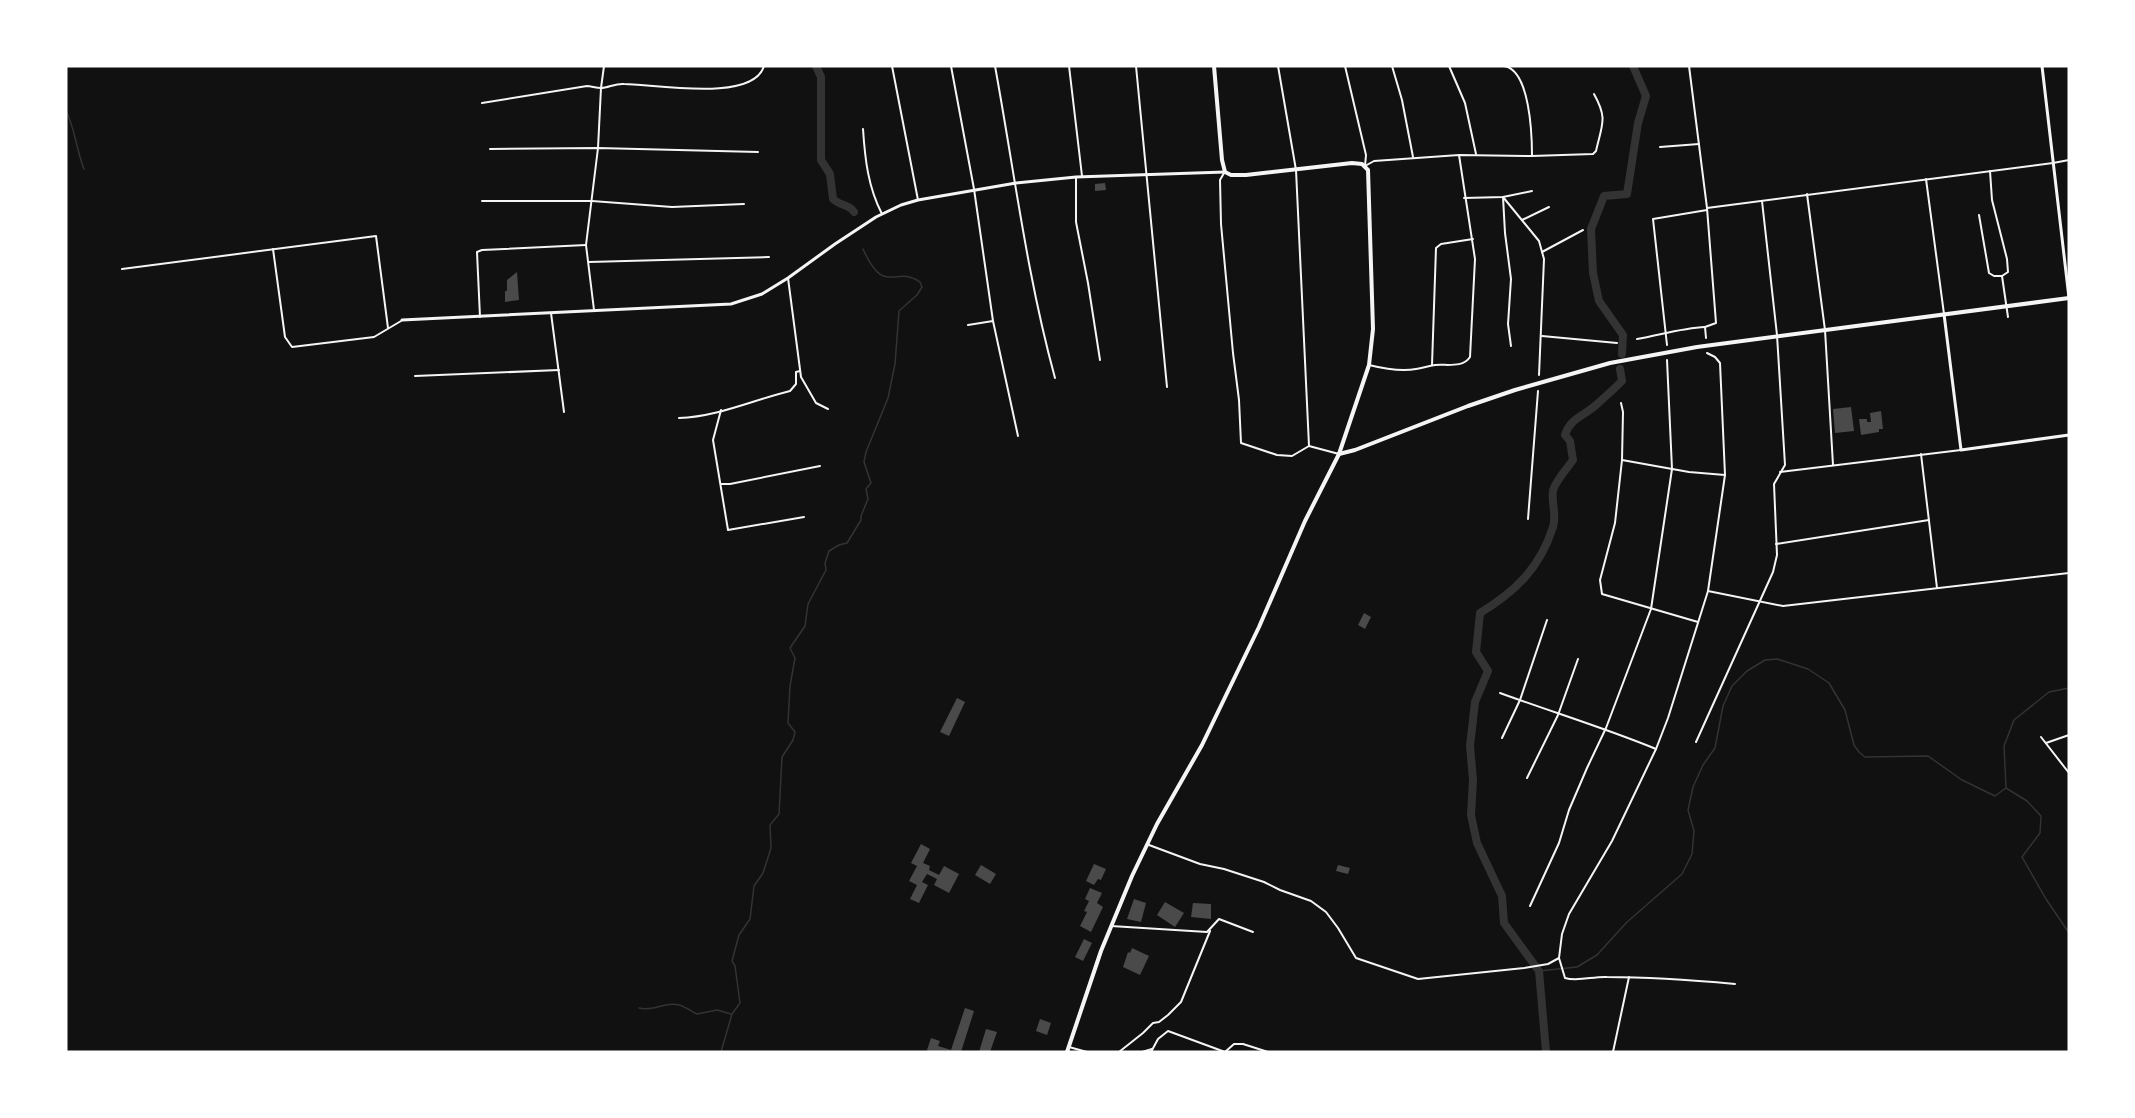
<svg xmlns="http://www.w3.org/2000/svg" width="2135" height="1118" font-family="'Source Sans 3',sans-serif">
	<rect width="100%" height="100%" fill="#111"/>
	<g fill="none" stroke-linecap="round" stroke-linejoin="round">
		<g stroke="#333" stroke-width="1.5">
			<path d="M66 111C75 128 76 149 84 169"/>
			<polyline points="2006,787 2004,746 2014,720 2049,692 2069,688"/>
			<polyline points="1539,971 1577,967 1597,955 1626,923 1682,874 1692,854 1694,831 1688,810 1693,787 1703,765 1715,748 1723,706 1732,686 1747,671 1765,660 1777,659 1808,669 1829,683 1845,710 1854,745 1859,752 1865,757 1928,756 1962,780 1995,796 2006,788 2027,801 2041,816 2040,833 2022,857 2046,899 2069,933"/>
			<path d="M639 1008C653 1012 666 1001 679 1005 686 1007 691 1011 697 1014L717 1010 731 1014"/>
			<path d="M721 1052 732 1014 740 1003 735 966 732 961 739 935 750 919 754 886 763 873 771 848 770 825 779 814 782 757 793 740 795 732 788 723 790 686 795 658 790 648 805 626 808 604 826 570 825 563 829 551 839 545 847 543 861 520V516L868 499 866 489 871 483 864 462 866 452 888 398 895 364 899 311 917 295 922 287 920 282C895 264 885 298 863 249"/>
		</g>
		<g stroke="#333" stroke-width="8">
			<path d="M816 66 821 77V160L830 174 833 199C840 206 849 204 854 212"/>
			<polyline points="1622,354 1623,335 1599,301 1593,273 1591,229 1604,196 1627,194 1638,123 1646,96 1633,66"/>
			<path d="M1546 1052 1539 971 1504 923 1502 896 1477 843 1471 815 1473 780 1470 746 1475 702 1488 671 1476 652 1480 613C1515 592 1540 568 1553 527 1557 515 1551 502 1553 491 1554 483 1568 467 1573 460L1570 441 1565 435C1570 418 1584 416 1596 405 1605 397 1614 389 1622 381L1620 369"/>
		</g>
	</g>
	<g fill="#4a4a4a">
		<polygon points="1105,183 1106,190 1095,191 1095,184"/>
		<polygon points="517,272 519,300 505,302 505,291 507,291 507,280"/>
		<polygon points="1851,407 1854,431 1835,433 1833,409"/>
		<polygon points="1881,411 1883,429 1879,429 1879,432 1861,435 1859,419 1867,419 1867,422 1871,422 1870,413"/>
		<polygon points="1364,613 1371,617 1365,629 1358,625"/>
		<polygon points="957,698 965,702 949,736 940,732"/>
		<polygon points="921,844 930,849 923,863 930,866 929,870 939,875 944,866 959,874 949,893 934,885 937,879 927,874 922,882 928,885 919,903 910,899 917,885 909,881 917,866 911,863"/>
		<polygon points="1094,864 1106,869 1101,880 1098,879 1094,885 1086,881"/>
		<polygon points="981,865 996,874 990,884 975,875"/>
		<polygon points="1338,865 1350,868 1348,874 1336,871"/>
		<polygon points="1090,888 1102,893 1097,903 1103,907 1091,932 1080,926 1087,912 1084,911 1089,901 1085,899"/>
		<polygon points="1134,899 1146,903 1141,922 1127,919"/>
		<polygon points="1165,902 1184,913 1175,927 1157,915"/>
		<polygon points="1193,903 1211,904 1211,919 1191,917"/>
		<polygon points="1084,939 1092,943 1083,961 1075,957"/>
		<polygon points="1132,948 1149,956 1140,975 1123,967 1128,952 1130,953"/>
		<polygon points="965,1008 974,1011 961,1052 929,1052 927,1050 931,1038 940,1041 938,1046 951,1050"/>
		<polygon points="1040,1019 1051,1023 1047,1035 1036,1031"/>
		<polygon points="986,1029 997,1032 990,1052 979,1052"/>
	</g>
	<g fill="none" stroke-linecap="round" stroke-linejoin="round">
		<g stroke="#f5f5f5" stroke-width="2">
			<polyline points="892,66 918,200"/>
			<polyline points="951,66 974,189 993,321 1018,436"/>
			<path d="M995 66C1014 170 1027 276 1055 378"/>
			<polyline points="1069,66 1082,176"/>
			<polyline points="1136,66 1167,387"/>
			<polyline points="1278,66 1296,170 1309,446 1339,454"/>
			<polyline points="1345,66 1366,155 1365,166"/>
			<polyline points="1392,66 1402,100 1413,157"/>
			<polyline points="1449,66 1465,103 1476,154"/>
			<path d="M1504 66C1530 70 1532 135 1532 156"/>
			<polyline points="1689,66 1707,208 1716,323 1705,327 1706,338"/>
			<path d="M482 103 587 86C591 86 596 88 601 88 608 88 616 83 624 84 653 84 753 103 764 66"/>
			<path d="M863 129C865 159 868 187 882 214"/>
			<polyline points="1660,147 1699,144"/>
			<polyline points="490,149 598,148 758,152"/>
			<path d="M1365 166 1374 161 1459 155 1532 156 1593 154 1596 151C1602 124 1608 119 1594 94"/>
			<polyline points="1990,171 1992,200 2007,259 2008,272 2002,276 2008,317"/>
			<polyline points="1224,173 1220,180 1221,224 1233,353 1239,400 1241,443 1277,455 1292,456 1309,446"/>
			<polyline points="1076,177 1076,222 1088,283 1100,360"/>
			<polyline points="1926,179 1944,314"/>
			<polyline points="1807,194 1825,330 1833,465"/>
			<polyline points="1503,197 1539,241 1544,259 1539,375"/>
			<polyline points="1503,197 1505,233 1511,279 1508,324 1511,346"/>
			<polyline points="1464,198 1503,197 1532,191"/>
			<polyline points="482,201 592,201 672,207 744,204"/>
			<polyline points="1707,208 2053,163 2069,160"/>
			<polyline points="1979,215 1989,273 1994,276 2002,276"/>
			<polyline points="1522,220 1549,207"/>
			<polyline points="273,249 285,337 292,347 374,337 401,321"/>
			<polyline points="1542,252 1583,230"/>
			<polyline points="589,262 769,257"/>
			<polyline points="122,269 376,236 388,328"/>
			<polyline points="788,278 801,377 816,403 828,409"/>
			<polyline points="594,310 586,245 598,148 601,88 604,66"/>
			<polyline points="551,313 564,412"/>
			<polyline points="480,317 477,252 482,250 586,245"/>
			<polyline points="968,325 993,321"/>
			<polyline points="1542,336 1617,343"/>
			<path d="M1637 339C1660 335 1682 328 1705 327"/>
			<polyline points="1667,345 1653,219 1707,210"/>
			<path d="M1369 365C1385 369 1401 372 1416 369 1423 368 1428 366 1435 365 1447 364 1463 368 1470 357L1475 259 1459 155"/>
			<polyline points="1432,365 1436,248 1441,244 1473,239"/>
			<polyline points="415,376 559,370"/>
			<polyline points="1621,403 1623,412 1622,460 1615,523 1600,580 1602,594 1698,622"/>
			<polyline points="721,410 713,440 728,530 804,517"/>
			<path d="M679 418C717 417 753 400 790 391L796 384V372L800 371"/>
			<polyline points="1921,454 1937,588"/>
			<polyline points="1622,460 1689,472 1725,475"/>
			<polyline points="1780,472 1961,450"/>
			<polyline points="721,484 730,484 820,466"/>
			<polyline points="1528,519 1538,391"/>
			<polyline points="1776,544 1929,520"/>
			<polyline points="1708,591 1783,606 2069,573"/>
			<path d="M1500 693C1552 712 1605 728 1656 749"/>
			<polyline points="2041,737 2069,773"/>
			<polyline points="1502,738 1520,700 1547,620"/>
			<polyline points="1696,742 1773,572 1777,555 1774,484 1785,465 1777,335 1762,201"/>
			<polyline points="2046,743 2069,735"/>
			<polyline points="1527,778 1558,715 1578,659"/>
			<path d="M1149 845 1200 864 1224 869 1264 882 1280 890 1311 901 1326 912 1338 928 1356 958 1418 979 1524 968 1548 964 1559 958 1565 978C1578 982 1594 976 1607 977 1650 977 1692 980 1735 984"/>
			<polyline points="1530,906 1559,843 1569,810 1587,768 1606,728 1651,609 1672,469 1667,360"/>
			<polyline points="1111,926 1207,932 1219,919 1253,932"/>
			<polyline points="1559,958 1562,934 1569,914 1612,841 1656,749 1668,718 1708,591 1725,475 1720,363 1715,357 1707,353"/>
			<polyline points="1069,1047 1087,1052"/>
			<polyline points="1119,1052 1143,1033 1153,1023 1159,1022 1168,1015 1181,1002 1210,931"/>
			<polyline points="1142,1052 1152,1049"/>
			<polyline points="1151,1052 1158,1039 1168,1031 1225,1052 1234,1044 1243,1044 1268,1052"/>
			<polyline points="1613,1052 1629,977"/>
		</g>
		<g stroke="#f5f5f5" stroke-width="3">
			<polyline points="2042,66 2069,298"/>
			<polyline points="1944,314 1961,450 2069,435"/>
			<polyline points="402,320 731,304 762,294 788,278 835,244 876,217 901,205 918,200 1016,183 1076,177 1225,172"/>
		</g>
		<g stroke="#f5f5f5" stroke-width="4">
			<polyline points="1339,454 1355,450 1468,406 1515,390 1610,363 1697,347 2069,298"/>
			<polyline points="1067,1052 1101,951 1132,876 1157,824 1202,745 1259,627 1305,521 1339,454 1369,365 1373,329 1368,170 1362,164 1352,163 1246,175 1231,175 1225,172 1222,160 1214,66"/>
		</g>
	</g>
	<rect width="2135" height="1118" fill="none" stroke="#ffffff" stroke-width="135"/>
</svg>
